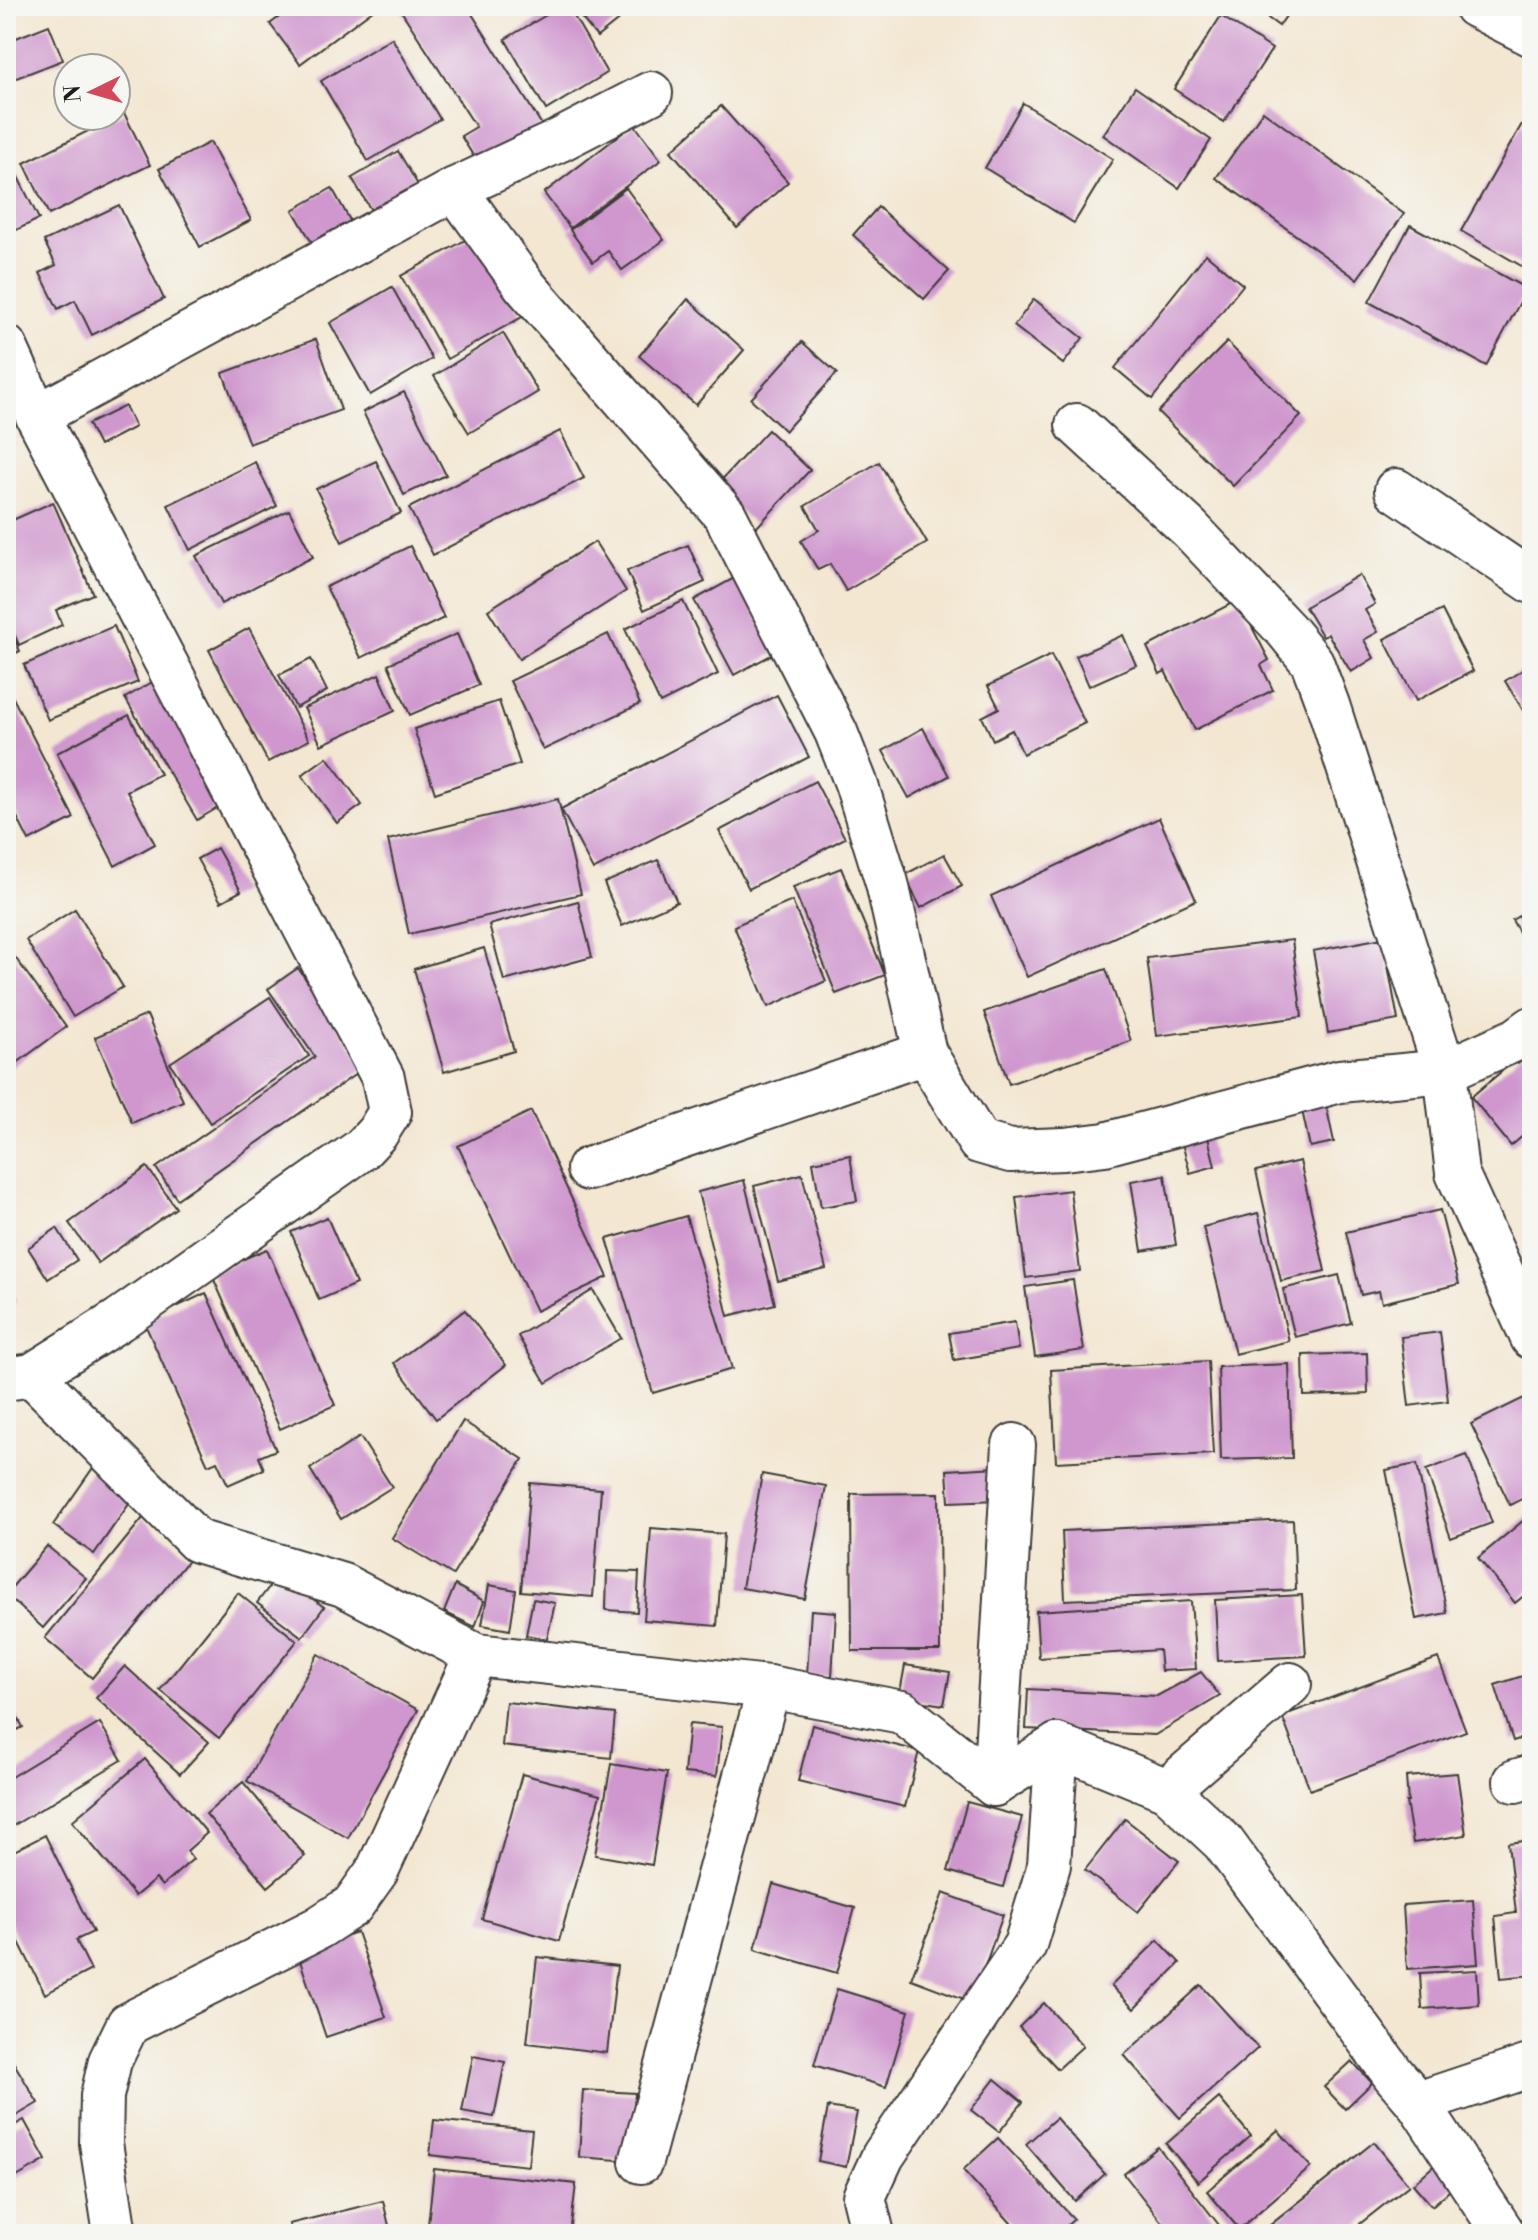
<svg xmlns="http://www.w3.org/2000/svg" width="1538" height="2240" font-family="'Libre Bodoni',serif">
	<rect width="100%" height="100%" fill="#f6f6f2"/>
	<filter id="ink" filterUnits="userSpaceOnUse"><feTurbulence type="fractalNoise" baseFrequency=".0125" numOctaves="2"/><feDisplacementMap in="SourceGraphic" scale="16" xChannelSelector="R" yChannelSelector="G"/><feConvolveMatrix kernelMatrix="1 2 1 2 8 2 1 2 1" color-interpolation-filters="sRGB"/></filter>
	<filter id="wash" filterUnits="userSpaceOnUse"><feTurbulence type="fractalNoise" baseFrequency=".006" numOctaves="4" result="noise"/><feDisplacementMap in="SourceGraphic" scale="32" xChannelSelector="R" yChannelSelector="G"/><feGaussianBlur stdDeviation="1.8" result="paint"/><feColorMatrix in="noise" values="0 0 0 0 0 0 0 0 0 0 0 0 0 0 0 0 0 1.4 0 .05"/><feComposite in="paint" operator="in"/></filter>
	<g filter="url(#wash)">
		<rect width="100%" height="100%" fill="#f3e7d2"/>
		<g id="blocks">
			<g fill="#cf97ce">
				<polygon points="294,6 378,6 300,64 270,24"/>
				<polygon points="398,6 467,6 542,125 479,165 461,136 476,127"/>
				<polygon points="562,6 568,6 607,73 546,110 505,39"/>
				<polygon points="572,6 636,6 597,37"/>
				<polygon points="1251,6 1293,6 1279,26"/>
				<polygon points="1221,16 1272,49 1224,122 1174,89"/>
				<polygon points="49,25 63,60 6,82 6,42"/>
				<polygon points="392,38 440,119 368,161 321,81"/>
				<polygon points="1135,87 1211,140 1179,188 1103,135"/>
				<polygon points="1023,103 1113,159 1074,223 985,168"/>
				<polygon points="721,106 788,182 737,228 671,151"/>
				<polygon points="1263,111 1404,214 1357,279 1216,178"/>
				<polygon points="124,113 150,165 49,215 24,163"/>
				<polygon points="634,124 661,160 570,228 544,193"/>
				<polygon points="1522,124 1532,130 1532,272 1461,231"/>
				<polygon points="210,142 251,220 200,247 159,169"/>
				<polygon points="398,151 418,185 372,212 352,178"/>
				<polygon points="6,153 39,219 6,235"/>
				<polygon points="332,188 352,224 314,246 293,210"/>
				<polygon points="626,188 664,240 622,270 608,251 593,262 570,230"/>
				<polygon points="119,205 164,299 92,335 75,300 58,309 40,273 56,265 44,241"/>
				<polygon points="878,207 949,271 924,299 853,235"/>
				<polygon points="1410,225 1527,289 1486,366 1369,302"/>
				<polygon points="476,234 522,317 447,359 401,276"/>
				<polygon points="1206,254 1243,285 1152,399 1115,368"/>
				<polygon points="392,287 432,359 370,395 330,323"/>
				<polygon points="688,299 744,350 696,405 639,356"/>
				<polygon points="1034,299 1083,338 1063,364 1014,326"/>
				<polygon points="503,333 538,392 469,433 434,376"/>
				<polygon points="316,339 341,410 249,444 223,373"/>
				<polygon points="802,342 837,373 785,431 751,399"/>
				<polygon points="1227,342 1301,416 1233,486 1158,412"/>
				<polygon points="404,392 446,475 404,495 363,412"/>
				<polygon points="125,406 135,427 99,446 88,424"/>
				<polygon points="768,430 810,470 757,527 715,487"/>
				<polygon points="560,431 584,478 433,555 409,508"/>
				<polygon points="376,461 401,513 342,542 316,489"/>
				<polygon points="255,462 277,506 190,550 168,505"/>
				<polygon points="879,462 927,543 846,591 830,564 818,570 801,541 819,530 805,506"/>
				<polygon points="53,502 93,594 56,610 62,625 19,645 6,615 6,523"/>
				<polygon points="289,510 313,557 221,604 196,556"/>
				<polygon points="595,542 626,591 519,659 488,610"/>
				<polygon points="688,545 705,582 644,610 627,571"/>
				<polygon points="410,546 444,618 361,658 326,587"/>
				<polygon points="1359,575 1375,604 1365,610 1378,632 1364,640 1374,658 1351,672 1328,634 1323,637 1305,607"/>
				<polygon points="736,577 777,652 734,675 694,600"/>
				<polygon points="1238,600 1269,660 1261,665 1273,690 1195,730 1165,671 1160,674 1147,647"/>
				<polygon points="683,601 718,674 660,703 625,629"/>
				<polygon points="1442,610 1473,671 1416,701 1384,639"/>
				<polygon points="6,622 20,651 6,658"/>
				<polygon points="114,626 138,682 48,720 24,665"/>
				<polygon points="249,628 309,740 268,762 209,650"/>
				<polygon points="457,634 479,685 410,715 388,664"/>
				<polygon points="608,634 640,704 543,750 510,681"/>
				<polygon points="1123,635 1136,665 1089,686 1076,656"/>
				<polygon points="1051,655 1085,723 1023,754 1012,730 993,740 982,717 999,708 988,686"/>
				<polygon points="311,659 327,691 296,708 279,675"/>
				<polygon points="1532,664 1532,725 1505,681"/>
				<polygon points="379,674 395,711 321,745 304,708"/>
				<polygon points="154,681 226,803 197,820 125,698"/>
				<polygon points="6,684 74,818 29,841 6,795"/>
				<polygon points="777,695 809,757 593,870 561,809"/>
				<polygon points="499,701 520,764 435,793 414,729"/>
				<polygon points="129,715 160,774 127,791 155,844 115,866 57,753"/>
				<polygon points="923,728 949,776 909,798 883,751"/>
				<polygon points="327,757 362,805 337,823 302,775"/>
				<polygon points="815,781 845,838 749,889 719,831"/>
				<polygon points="558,799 581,894 409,934 388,840"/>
				<polygon points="1159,818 1196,900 1027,977 991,896"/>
				<polygon points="217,848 241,891 221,902 197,859"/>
				<polygon points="944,854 962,886 921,908 904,875"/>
				<polygon points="658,860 677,902 622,926 604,883"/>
				<polygon points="841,868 885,975 836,994 793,887"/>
				<polygon points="578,901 592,957 504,981 489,925"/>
				<polygon points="792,901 826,981 768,1007 734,926"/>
				<polygon points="1532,908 1532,954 1512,920"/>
				<polygon points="75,909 123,987 73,1017 26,940"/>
				<polygon points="1383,938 1398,1020 1328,1033 1313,951"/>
				<polygon points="1292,940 1302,1017 1157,1036 1147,958"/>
				<polygon points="484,948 514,1051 444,1072 414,969"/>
				<polygon points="9,949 66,1027 6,1071 6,951"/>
				<polygon points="298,968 366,1067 177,1199 156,1168 315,1057 268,989"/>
				<polygon points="1106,969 1131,1041 1009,1084 984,1012"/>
				<polygon points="270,997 309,1056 210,1123 170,1063"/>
				<polygon points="147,1015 183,1101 132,1123 95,1037"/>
				<polygon points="1532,1046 1532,1128 1511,1146 1471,1097"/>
				<polygon points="1325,1100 1334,1142 1310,1147 1301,1106"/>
				<polygon points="531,1111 608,1277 536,1311 458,1146"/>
				<polygon points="1205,1125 1215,1166 1190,1173 1179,1132"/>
				<polygon points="850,1155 857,1201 821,1207 813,1162"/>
				<polygon points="1300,1161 1325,1271 1281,1281 1256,1171"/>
				<polygon points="147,1167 176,1208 98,1263 69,1223"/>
				<polygon points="802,1174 826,1269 778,1281 754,1186"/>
				<polygon points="1165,1175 1176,1245 1142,1251 1131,1181"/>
				<polygon points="744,1180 775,1304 728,1316 698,1192"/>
				<polygon points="1070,1190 1080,1271 1026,1278 1016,1197"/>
				<polygon points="1440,1210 1459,1284 1382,1303 1379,1291 1361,1295 1346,1232"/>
				<polygon points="1258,1213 1289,1341 1235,1354 1203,1227"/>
				<polygon points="686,1216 732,1369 653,1393 607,1239"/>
				<polygon points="327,1217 356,1284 319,1300 291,1232"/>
				<polygon points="57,1228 77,1260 48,1279 28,1248"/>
				<polygon points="267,1249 335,1405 280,1429 211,1273"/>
				<polygon points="1339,1275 1351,1323 1295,1337 1283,1289"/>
				<polygon points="6,1276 16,1302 6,1306"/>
				<polygon points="1073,1280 1084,1350 1035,1357 1025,1287"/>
				<polygon points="593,1290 621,1338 546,1383 518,1336"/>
				<polygon points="206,1293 276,1450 259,1457 264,1469 228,1485 217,1461 208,1465 144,1322"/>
				<polygon points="465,1310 506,1365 436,1419 394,1363"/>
				<polygon points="1015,1322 1019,1349 954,1360 949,1333"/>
				<polygon points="1440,1332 1448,1401 1409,1406 1401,1337"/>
				<polygon points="1367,1353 1368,1394 1304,1396 1303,1355"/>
				<polygon points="1208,1361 1213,1454 1056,1462 1051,1370"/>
				<polygon points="1289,1364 1292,1458 1221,1460 1218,1367"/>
				<polygon points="1532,1394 1532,1494 1510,1505 1471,1424"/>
				<polygon points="463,1421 523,1459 453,1575 392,1538"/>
				<polygon points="360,1437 392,1487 341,1519 310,1469"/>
				<polygon points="1467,1455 1492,1523 1451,1538 1426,1470"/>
				<polygon points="1417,1464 1447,1613 1416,1619 1386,1470"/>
				<polygon points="95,1465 136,1494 94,1554 53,1525"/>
				<polygon points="998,1467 999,1500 949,1502 947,1470"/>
				<polygon points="762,1474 826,1486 805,1599 742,1588"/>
				<polygon points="530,1483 601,1489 593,1597 521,1591"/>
				<polygon points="939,1493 940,1651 852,1651 851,1494"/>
				<polygon points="1530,1515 1532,1518 1532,1589 1515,1603 1478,1558"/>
				<polygon points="143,1518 191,1557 92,1678 45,1638"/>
				<polygon points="1293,1520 1296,1590 1065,1600 1062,1531"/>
				<polygon points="651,1528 724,1534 717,1626 644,1620"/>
				<polygon points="47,1546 86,1578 43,1628 6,1594"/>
				<polygon points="607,1571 639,1572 637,1612 606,1610"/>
				<polygon points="279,1574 324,1607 302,1637 257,1603"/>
				<polygon points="455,1585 484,1601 475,1627 444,1612"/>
				<polygon points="489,1585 516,1590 510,1630 482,1625"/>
				<polygon points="238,1593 297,1641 219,1738 160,1690"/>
				<polygon points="1302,1595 1306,1656 1218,1661 1215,1600"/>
				<polygon points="533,1599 555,1603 547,1639 526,1635"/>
				<polygon points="1191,1601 1196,1669 1161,1671 1159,1650 1039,1658 1036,1611"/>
				<polygon points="811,1610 836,1612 832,1676 807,1675"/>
				<polygon points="318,1654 418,1710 348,1838 247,1781"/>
				<polygon points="1438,1658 1466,1731 1310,1790 1282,1716"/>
				<polygon points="905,1665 950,1672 944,1705 899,1698"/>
				<polygon points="125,1666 209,1742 180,1774 96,1698"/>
				<polygon points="1201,1672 1220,1696 1155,1735 1026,1729 1028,1689 1157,1696"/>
				<polygon points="1532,1673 1532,1735 1513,1741 1495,1685"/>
				<polygon points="6,1696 23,1727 6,1736"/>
				<polygon points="506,1702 615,1714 611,1758 502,1746"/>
				<polygon points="100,1723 122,1760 6,1830 6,1780"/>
				<polygon points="689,1724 722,1727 717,1776 684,1773"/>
				<polygon points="812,1725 919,1751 905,1807 798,1781"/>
				<polygon points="145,1759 207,1833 187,1851 193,1859 162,1886 156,1879 135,1896 72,1821"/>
				<polygon points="611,1764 667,1773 652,1865 595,1855"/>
				<polygon points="1457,1773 1466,1835 1413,1843 1406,1802 1408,1802 1406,1777"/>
				<polygon points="522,1774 600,1795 559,1941 482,1919"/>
				<polygon points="243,1782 305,1856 268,1887 206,1814"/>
				<polygon points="967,1802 1022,1817 1003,1887 948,1871"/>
				<polygon points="1125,1819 1179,1861 1138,1912 1085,1870"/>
				<polygon points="45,1835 93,1932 76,1940 91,1970 45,1994 6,1916 6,1855"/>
				<polygon points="1532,1840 1532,1975 1501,1978 1495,1916 1516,1913 1508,1843"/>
				<polygon points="773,1884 855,1908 837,1973 755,1949"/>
				<polygon points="943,1893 1003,1915 972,2002 911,1979"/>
				<polygon points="1473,1900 1478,1964 1407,1969 1403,1905"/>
				<polygon points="357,1932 386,2017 326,2037 297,1952"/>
				<polygon points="1158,1940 1180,1963 1134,2009 1111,1986"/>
				<polygon points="537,1957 617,1966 607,2053 527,2043"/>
				<polygon points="1477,1970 1479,2005 1422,2009 1420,1973"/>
				<polygon points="1201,1985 1258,2048 1180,2118 1124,2055"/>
				<polygon points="837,1989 909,2011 886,2087 814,2065"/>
				<polygon points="1044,2003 1083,2046 1058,2069 1019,2027"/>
				<polygon points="6,2050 38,2103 6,2122"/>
				<polygon points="473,2056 505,2062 494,2117 462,2111"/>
				<polygon points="1352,2061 1372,2083 1345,2109 1324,2087"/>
				<polygon points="995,2079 1023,2102 999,2132 971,2110"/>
				<polygon points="583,2090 635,2093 631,2161 579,2157"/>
				<polygon points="1219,2098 1251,2136 1198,2182 1166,2144"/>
				<polygon points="828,2107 857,2112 846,2167 818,2161"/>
				<polygon points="1056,2118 1105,2174 1075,2201 1026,2144"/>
				<polygon points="24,2120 46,2160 6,2183 6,2130"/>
				<polygon points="434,2120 532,2130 528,2166 430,2155"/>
				<polygon points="1278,2130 1311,2167 1239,2229 1207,2191"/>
				<polygon points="998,2138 1074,2219 1058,2234 1021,2234 963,2170"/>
				<polygon points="1374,2142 1409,2185 1347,2234 1259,2234"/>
				<polygon points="1158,2147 1226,2234 1171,2234 1124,2174"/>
				<polygon points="1439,2161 1458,2183 1432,2206 1413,2184"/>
				<polygon points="434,2169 576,2184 570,2234 427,2234"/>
				<polygon points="383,2201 391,2234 291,2234 289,2224"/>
			</g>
		</g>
	</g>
	<g filter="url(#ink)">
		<use href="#blocks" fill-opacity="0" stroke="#3c3a37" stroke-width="2"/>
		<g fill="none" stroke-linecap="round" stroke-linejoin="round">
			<defs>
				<g id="street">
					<polyline points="1475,6 1532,35"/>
					<polyline points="455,189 525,286 725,515 836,732 856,783 887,883 925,1053 979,1142 1010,1151 1064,1149 1105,1144 1340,1081 1445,1071 1517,1039 1532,1028"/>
					<polyline points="6,347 37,416 383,1078 390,1112 377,1133 362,1149 119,1320 32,1375 6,1379"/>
					<polyline points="37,416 455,189 558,141 651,93"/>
					<polyline points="1077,425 1190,529 1286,630 1312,662 1328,705 1445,1071 1457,1173 1532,1338"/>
					<polyline points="1396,490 1532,582"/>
					<polyline points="588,1169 925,1053"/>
					<polyline points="32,1375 197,1541 343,1585 476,1655 769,1687 902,1712 994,1785 1057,1745 1167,1790 1223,1842 1394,2075 1418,2103 1504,2234"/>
					<polyline points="1515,1781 1532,1776"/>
					<polyline points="994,1785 1014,1445"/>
					<polyline points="1167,1790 1290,1684"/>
					<polyline points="1418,2103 1532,2065"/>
					<polyline points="641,2162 769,1687"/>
					<polyline points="115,2234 101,2143 102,2096 110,2061 128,2024 318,1928 352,1906 377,1871 476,1655"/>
					<polyline points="873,2234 864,2197 883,2156 1025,1945 1049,1865 1057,1745"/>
				</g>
			</defs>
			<use href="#street" stroke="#3c3a37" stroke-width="46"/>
			<use href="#street" stroke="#fff" stroke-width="42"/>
		</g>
	</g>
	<rect width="1538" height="2240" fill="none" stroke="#f6f6f2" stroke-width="32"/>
	<g transform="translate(92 92) rotate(265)"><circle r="38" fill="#f6f6f2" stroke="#9f9f9c" stroke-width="2"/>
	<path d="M0-6L14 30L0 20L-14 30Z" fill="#d1495b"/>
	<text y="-12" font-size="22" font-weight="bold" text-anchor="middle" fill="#1c1c1c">N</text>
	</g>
</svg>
